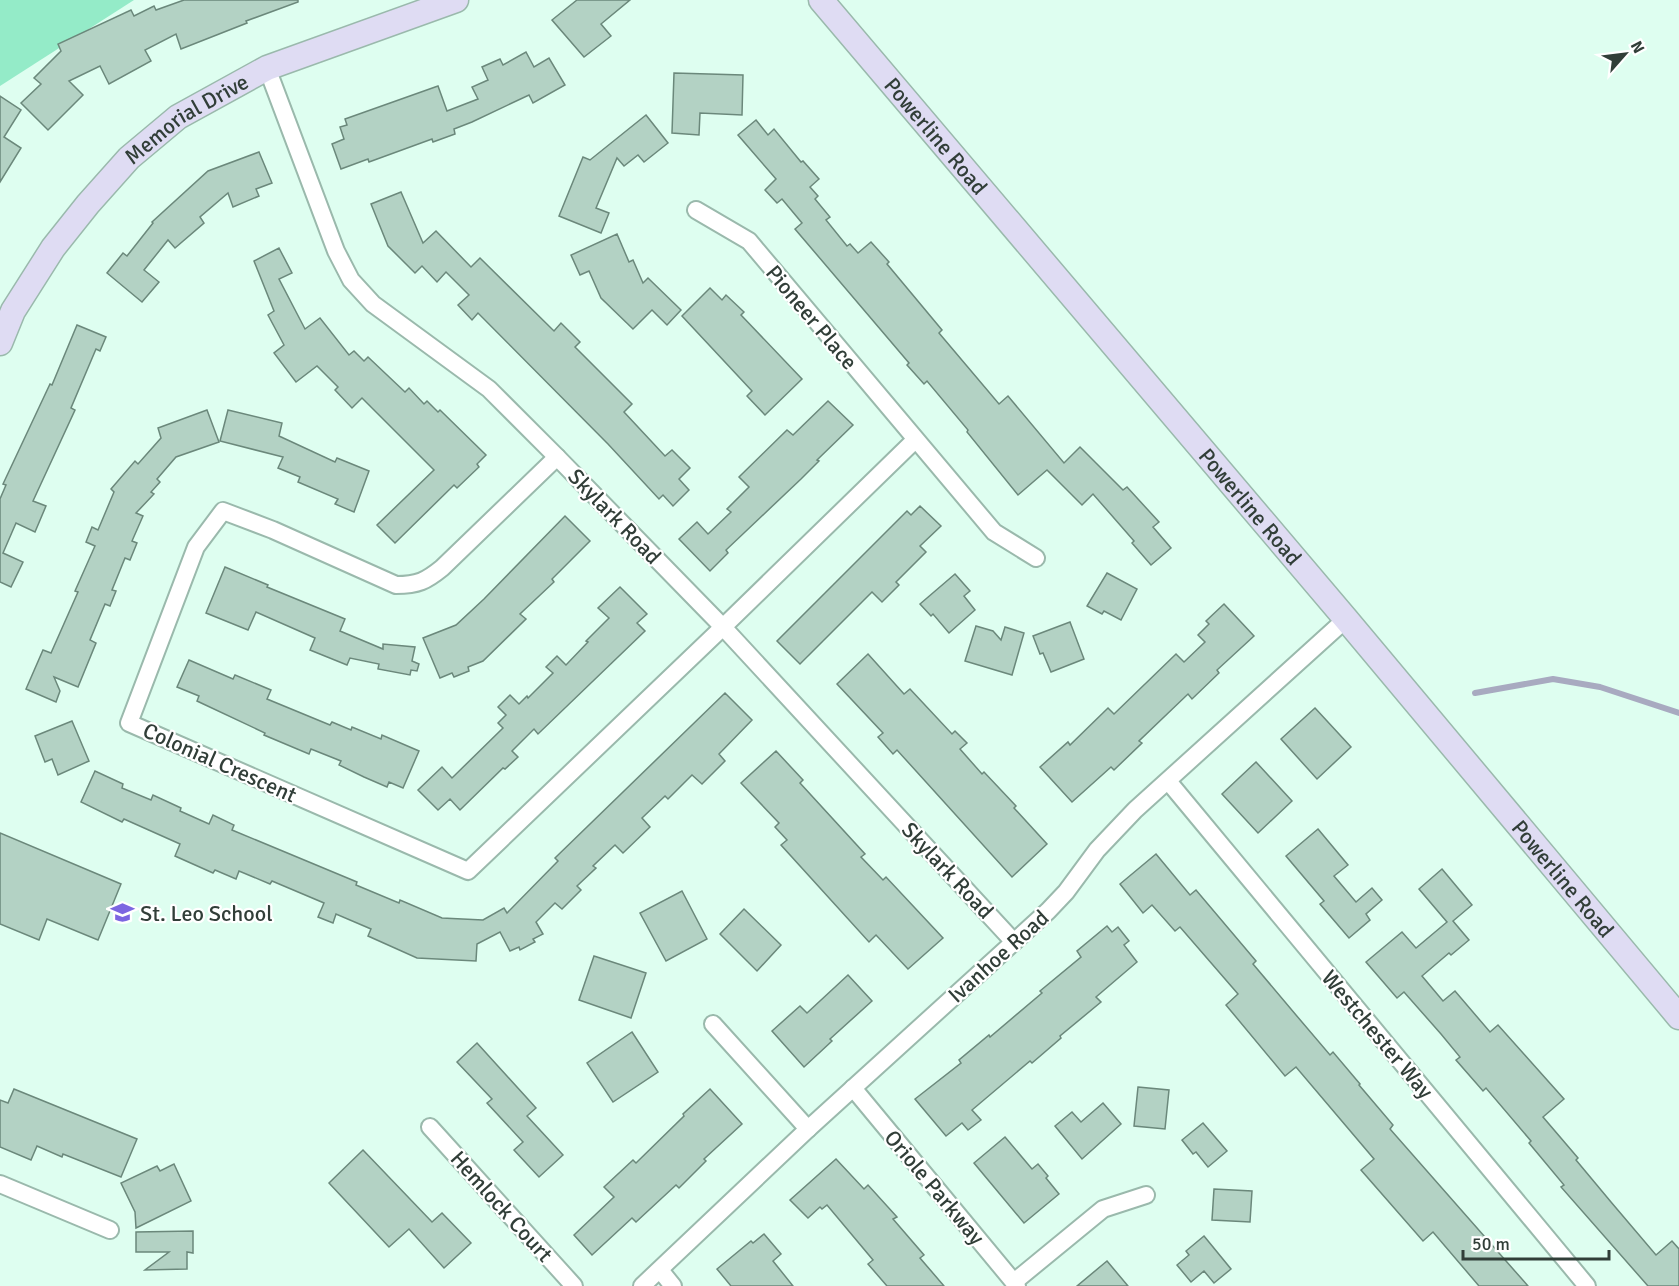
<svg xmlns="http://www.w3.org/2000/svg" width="1679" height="1286" font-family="Signika,sans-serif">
	<rect width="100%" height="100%" fill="#defef0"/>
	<polygon fill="#94ebc8" points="0,0 134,0 0,86"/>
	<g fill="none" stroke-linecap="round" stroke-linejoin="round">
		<polyline stroke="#a8aac0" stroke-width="6" points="1475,693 1553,679 1600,687 1679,713"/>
	</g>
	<g fill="#b3d2c4" stroke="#6b887b" stroke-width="1.5">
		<polygon points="184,0 298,0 298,2 246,21 247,23 181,49 176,34 145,50 151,61 109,84 100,66 69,81 83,95 48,130 21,103 41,84 34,78 61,51 58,44 131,10 134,16 154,6 156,10"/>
		<polygon points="577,0 630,0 601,24 611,36 584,57 552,20"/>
		<polygon points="526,52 534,67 549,58 565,85 533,103 529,95 472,122 454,129 455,134 433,142 432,139 369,162 368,159 341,169 332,144 344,139 340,127 347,125 345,119 438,86 447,111 478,99 472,87 488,80 482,67 500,59 503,65"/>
		<polygon points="674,73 743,75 742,115 700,113 699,135 672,133"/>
		<polygon points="0,96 21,110 4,137 21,148 0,182"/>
		<polygon points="646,115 668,143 644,162 638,155 624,166 617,158 596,208 609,213 601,233 559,216 583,157 590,160"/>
		<polygon points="756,120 768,135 774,129 801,162 803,161 819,179 810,187 818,196 815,199 830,217 826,220 847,246 850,244 858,253 871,242 889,262 887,264 942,330 939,333 999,404 1008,396 1064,463 1080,447 1123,490 1127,487 1159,522 1153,527 1171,548 1151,565 1132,543 1134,541 1093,494 1082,505 1047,470 1018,495 967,432 968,430 927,381 924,384 907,365 909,363 795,229 802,223 782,199 777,203 765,190 776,179 738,135"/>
		<polygon points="259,152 272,183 256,189 259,196 233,207 228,193 200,217 204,223 175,248 168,240 144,270 159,282 142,302 107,273 123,253 127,256 153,223 152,222 208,171"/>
		<polygon points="401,192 423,243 436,231 471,267 480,258 554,331 561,323 580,342 575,347 632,404 624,412 665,456 672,450 690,468 679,479 689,490 673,506 663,495 659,499 608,444 478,313 472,320 458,305 469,295 446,272 437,282 422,266 415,273 388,246 371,204"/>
		<polygon points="617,234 629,262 633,260 643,283 648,278 681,310 667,325 652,310 633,329 601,298 589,271 580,275 571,255"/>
		<polygon points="279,248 292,273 279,279 305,329 320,318 349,355 354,351 364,361 368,357 405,392 409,388 424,404 427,401 438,412 440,410 486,455 477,464 479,467 457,488 454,485 395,543 377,525 434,470 362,398 352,408 335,390 338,387 317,366 296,382 274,353 284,345 268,315 274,311 254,261"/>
		<polygon points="710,288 722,300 726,295 744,312 741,315 802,379 765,415 747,396 752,391 682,316"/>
		<polygon points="77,325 106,337 100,351 96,349 71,408 75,410 33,501 46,506 35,532 16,523 3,553 23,562 11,587 0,582 0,499 6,485 3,484 50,384 52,385"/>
		<polygon points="828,401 853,425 817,460 819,461 801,479 726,550 728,553 710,571 679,539 697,522 708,534 731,512 727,509 749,487 739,477 787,430 793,435"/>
		<polygon points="207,410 219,442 176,457 157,479 160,482 151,492 154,494 136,513 143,516 132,541 137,543 130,560 125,558 112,590 116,591 110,606 105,604 90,640 96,643 78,687 54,677 60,691 56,702 26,689 43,650 51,653 78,592 75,591 95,546 86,542 92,527 98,530 114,492 111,489 135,461 138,464 161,438 158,428"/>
		<polygon points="228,410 282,423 279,436 335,462 337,458 369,471 354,512 335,504 338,499 298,482 300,477 278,468 283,457 220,441"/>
		<polygon points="920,506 941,526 920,546 926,552 896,582 899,585 882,602 872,592 800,664 777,641 907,511 911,515"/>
		<polygon points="565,516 590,541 552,579 554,582 520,614 526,619 483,661 468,667 469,671 454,677 452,673 440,678 423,638 456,625 484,599"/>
		<polygon points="225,567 268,585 267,587 345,619 340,631 383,649 383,644 415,647 412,661 419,664 417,671 411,670 410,675 378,669 379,664 350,658 347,665 310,650 315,638 256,612 248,630 206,613"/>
		<polygon points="1107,573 1137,589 1121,620 1104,611 1102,614 1087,606"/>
		<polygon points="955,574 970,591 964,596 975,610 949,633 933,614 931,616 920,604"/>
		<polygon points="620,587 647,614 637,623 645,631 538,734 534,729 512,751 518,757 505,769 503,768 460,810 450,799 438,810 418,790 442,767 452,778 503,728 498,723 506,715 498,707 510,695 519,704 527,696 528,698 553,673 546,667 557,656 566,665 588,642 586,641 609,618 598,608"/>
		<polygon points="1224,604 1254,636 1217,670 1219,673 1192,699 1188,694 1139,741 1142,743 1114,770 1111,767 1072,802 1040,767 1068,742 1070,745 1108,708 1114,714 1176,654 1184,662 1205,642 1198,635 1209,624 1206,621"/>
		<polygon points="1070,622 1084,659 1051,672 1043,653 1040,654 1033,636"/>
		<polygon points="976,626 993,631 1001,640 1005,627 1024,633 1012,675 965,661"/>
		<polygon points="868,654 904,694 910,689 952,734 955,731 967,743 960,749 982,774 984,772 1016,806 1014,808 1047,844 1012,877 897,750 893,754 878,737 883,733 837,684"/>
		<polygon points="189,660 233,679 235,675 271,690 267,699 330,725 332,722 351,730 352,727 381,739 382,735 419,751 403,788 389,782 387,787 364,777 339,765 341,761 311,749 309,754 264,735 265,733 197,701 199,696 177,687"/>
		<polygon points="725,693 752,720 719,754 725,761 702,784 692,775 668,799 665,796 642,818 650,827 623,853 615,845 593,866 596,868 577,886 581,890 562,909 555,903 536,922 543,934 533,939 535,942 520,950 519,947 510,951 500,932 477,944 476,961 417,958 368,936 371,929 336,914 333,923 318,917 324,903 272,881 270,884 239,871 236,879 215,870 213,873 175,856 180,844 124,819 122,822 81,802 95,771 123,784 122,788 151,800 153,795 181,808 180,811 209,824 213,815 234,825 232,830 357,882 356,885 399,903 400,900 442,918 483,920 504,908 507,913 558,861 555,858"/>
		<polygon points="1315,708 1351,747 1317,779 1281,739"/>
		<polygon points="72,721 89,761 58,775 52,759 45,762 35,736"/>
		<polygon points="776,751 803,780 800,783 865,854 861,857 883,880 886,877 943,938 908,969 876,935 869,942 781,845 787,840 775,827 779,823 741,783"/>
		<polygon points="1256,762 1292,801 1258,833 1222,794"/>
		<polygon points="1318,829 1348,865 1334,876 1356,902 1372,888 1382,900 1366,914 1370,920 1349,938 1320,904 1324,901 1286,856"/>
		<polygon points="0,833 121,884 98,940 47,919 39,940 0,924"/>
		<polygon points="1156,854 1190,895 1196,890 1256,961 1253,964 1296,1015 1330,1055 1333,1052 1360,1084 1359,1085 1393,1125 1390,1129 1528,1286 1479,1286 1433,1232 1423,1241 1361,1170 1374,1159 1296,1067 1285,1076 1226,1005 1238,994 1180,927 1175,931 1152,905 1143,913 1120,884"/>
		<polygon points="1442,869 1472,905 1453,921 1469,940 1451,955 1449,953 1422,976 1443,1001 1455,991 1490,1032 1498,1025 1564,1099 1543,1117 1578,1158 1576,1160 1611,1202 1656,1255 1672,1241 1679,1249 1679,1286 1648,1286 1561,1187 1564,1185 1529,1143 1531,1141 1486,1088 1483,1091 1456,1060 1460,1057 1441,1034 1404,992 1397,998 1366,962 1402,932 1416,948 1447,922 1419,889"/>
		<polygon points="682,891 707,939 666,961 640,913"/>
		<polygon points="744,909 781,945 757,971 720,934"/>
		<polygon points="1107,926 1112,932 1118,927 1129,941 1124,945 1137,962 1096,997 1101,1002 1060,1036 1061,1038 1032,1063 1030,1061 972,1110 981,1120 968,1130 962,1123 946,1136 915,1099 961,1063 959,1060 989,1035 990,1037 1042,993 1040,991 1081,957 1077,951"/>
		<polygon points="594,956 646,973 631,1018 579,1000"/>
		<polygon points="848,975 872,1001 830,1039 832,1041 804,1067 772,1031 800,1006 807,1013"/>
		<polygon points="632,1032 658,1072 613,1102 587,1063"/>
		<polygon points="477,1043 536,1108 527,1116 563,1155 539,1177 514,1150 523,1142 487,1103 492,1099 457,1062"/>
		<polygon points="1138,1087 1169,1090 1165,1129 1134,1126"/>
		<polygon points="14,1089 137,1139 121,1177 63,1154 62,1157 37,1146 31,1160 0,1147 0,1100 8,1103"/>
		<polygon points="710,1089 742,1124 704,1159 706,1161 679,1188 676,1185 636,1222 632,1218 592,1255 574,1235 614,1197 604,1187 633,1160 636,1163 684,1116 683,1114"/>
		<polygon points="1103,1103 1121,1124 1082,1159 1055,1126 1072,1112 1081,1122"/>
		<polygon points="1203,1123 1227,1151 1208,1167 1196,1152 1193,1154 1182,1140"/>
		<polygon points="1005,1137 1032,1169 1038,1164 1048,1176 1046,1178 1059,1194 1024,1223 974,1163"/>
		<polygon points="363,1150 432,1222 442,1213 471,1243 444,1268 409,1229 389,1247 329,1183"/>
		<polygon points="836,1159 864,1189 868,1185 897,1217 893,1219 924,1255 920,1258 944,1286 887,1286 868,1264 873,1260 827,1205 822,1209 820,1207 808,1218 790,1200"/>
		<polygon points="174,1164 191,1201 136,1228 135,1212 121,1183 157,1166 160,1171"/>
		<polygon points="1214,1189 1252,1191 1250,1222 1212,1220"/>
		<polygon points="193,1231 193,1253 187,1252 187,1269 145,1270 169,1252 136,1252 136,1232"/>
		<polygon points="764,1234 781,1254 773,1261 793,1286 731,1286 717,1269 751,1241 753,1243"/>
		<polygon points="1204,1236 1231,1269 1214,1283 1204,1271 1191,1282 1177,1265 1189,1255 1186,1251"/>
		<polygon points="1107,1261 1128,1286 1077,1286"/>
	</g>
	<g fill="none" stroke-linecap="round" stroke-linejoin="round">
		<defs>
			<g id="street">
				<polyline points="267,68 336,251 351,280 373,304 489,389 557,457 723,627 1014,942"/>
				<polyline points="696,210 749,241 994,532 1036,558"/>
				<path d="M557 457 442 568C426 581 418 585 396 585L273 530 223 511 196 547 129 723 468 871 723 627 915 440"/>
				<polyline points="1168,781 1587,1286"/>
				<polyline points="713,1024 808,1129"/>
				<polyline points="853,1088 1017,1286"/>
				<polyline points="430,1127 574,1286"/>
				<polyline points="0,1184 110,1230"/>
				<polyline points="660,1270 673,1286"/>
				<polyline points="1014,1282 1103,1209 1146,1195"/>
				<polyline points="642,1286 808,1129 1048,911 1066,892 1097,850 1135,810 1346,619"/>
			</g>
			<g id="secondary">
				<path id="s1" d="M821 0 1346 619 1679 1017"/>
				<path id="s2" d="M0 343 13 311 53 248 88 204 129 158 178 117 267 68 456 0"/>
			</g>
		</defs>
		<use href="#street" stroke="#9ab9ac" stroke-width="20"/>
		<use href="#secondary" stroke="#9ab9ac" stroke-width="27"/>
		<use href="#street" stroke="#fff" stroke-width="16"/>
		<use href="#secondary" stroke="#dfdcf3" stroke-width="24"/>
	</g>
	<defs>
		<symbol id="school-bare" viewBox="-9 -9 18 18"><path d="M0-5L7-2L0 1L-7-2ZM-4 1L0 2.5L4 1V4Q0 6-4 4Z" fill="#7c66e1" stroke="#fff" stroke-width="2.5" paint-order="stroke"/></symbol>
	</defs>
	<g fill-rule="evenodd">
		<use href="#school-bare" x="106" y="896" width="33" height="33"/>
	</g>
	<g text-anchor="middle" stroke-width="4.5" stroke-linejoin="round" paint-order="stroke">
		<g font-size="22" fill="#313e38" stroke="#fff">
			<text dy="8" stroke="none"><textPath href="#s2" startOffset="297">Memorial Drive</textPath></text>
			<text dy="8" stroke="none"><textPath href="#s1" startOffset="178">Powerline Road</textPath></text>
			<text transform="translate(812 317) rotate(50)" y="8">Pioneer Place</text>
			<text dy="8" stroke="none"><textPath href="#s1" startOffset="664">Powerline Road</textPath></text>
			<text transform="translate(615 516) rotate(46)" y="8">Skylark Road</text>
			<text transform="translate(220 762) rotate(24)" y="8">Colonial Crescent</text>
			<text transform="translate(948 870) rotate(47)" y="8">Skylark Road</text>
			<text dy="8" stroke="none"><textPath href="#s1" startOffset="1150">Powerline Road</textPath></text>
			<text transform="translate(998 956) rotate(-42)" y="8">Ivanhoe Road</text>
			<text transform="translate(1378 1034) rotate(50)" y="8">Westchester Way</text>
			<text transform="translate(935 1187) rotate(50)" y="8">Oriole Parkway</text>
			<text transform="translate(502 1206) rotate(48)" y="8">Hemlock Court</text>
		</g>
		<g font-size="22" fill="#313e38" stroke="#fff" text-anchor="start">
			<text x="140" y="921">St. Leo School</text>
		</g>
	</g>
	<g transform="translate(1625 54) rotate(62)" stroke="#ffffff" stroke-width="4.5" paint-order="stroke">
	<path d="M0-4.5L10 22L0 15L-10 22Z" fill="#313e38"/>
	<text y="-9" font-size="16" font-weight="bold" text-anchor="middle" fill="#313e38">N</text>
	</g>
	<path d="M1463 1250v9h146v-9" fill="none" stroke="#313e38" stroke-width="3"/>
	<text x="1472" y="1250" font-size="18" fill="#313e38" stroke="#ffffff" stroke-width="4.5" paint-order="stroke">50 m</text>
</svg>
